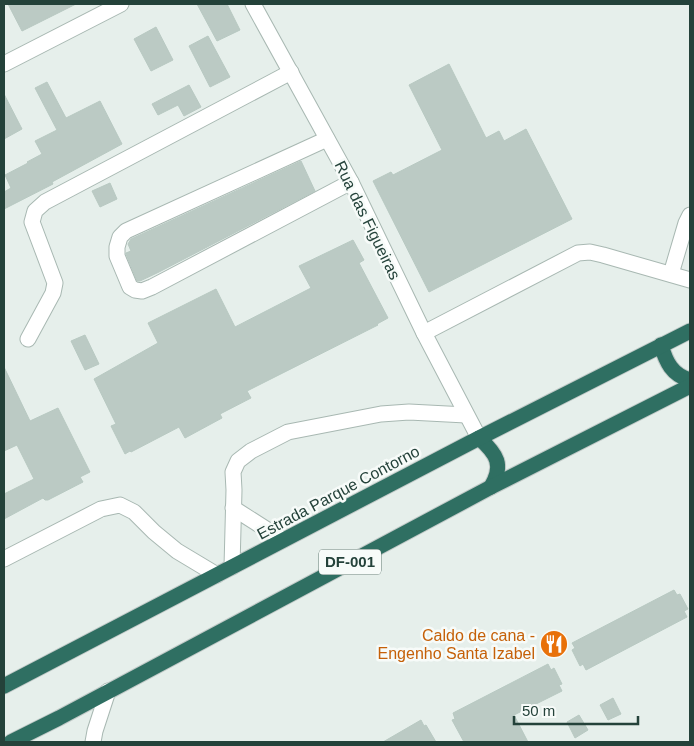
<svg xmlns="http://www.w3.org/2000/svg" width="694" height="746" font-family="Arial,sans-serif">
	<rect width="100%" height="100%" fill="#e6efeb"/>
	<g fill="#bbcac4" stroke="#b8c9c2">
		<polygon points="8,4 76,4 22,31"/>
		<polygon points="197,4 227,4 240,30 217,41"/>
		<polygon points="156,27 173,60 151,71 134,39"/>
		<polygon points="208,36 230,77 210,87 189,46"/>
		<polygon points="449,64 486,138 499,131 504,141 526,129 572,219 429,292 373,181 391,172 393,175 442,150 409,85"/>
		<polygon points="47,82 66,118 100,101 122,144 52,182 53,184 4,209 4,192 11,188 5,175 28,163 27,162 42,154 35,141 57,130 35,88"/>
		<polygon points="189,85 201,107 184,116 178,105 158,115 152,104"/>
		<polygon points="4,94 22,129 4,139"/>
		<polygon points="301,161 315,191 159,272 140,281 137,281 126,254 126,253 131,251 128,244 131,239"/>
		<polygon points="110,183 117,199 100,207 92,191"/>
		<polygon points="353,240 364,260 359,263 388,318 377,324 378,325 247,391 251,398 220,414 222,418 185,438 179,427 131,452 130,451 125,454 111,426 116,424 94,379 158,343 148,323 216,289 235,327 311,288 299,266"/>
		<polygon points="85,335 99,364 85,370 71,341"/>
		<polygon points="4,367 30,421 58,408 90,472 80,477 83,482 48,500 45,500 43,498 4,519 4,494 34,479 17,445 4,451"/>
		<polygon points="674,590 677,595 680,594 688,609 684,611 687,617 586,670 583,664 580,666 572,650 575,648 572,643"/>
		<polygon points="548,664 551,670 554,668 562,684 559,685 562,691 514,715 528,742 464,742 452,720 455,719 453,713"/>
		<polygon points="613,698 621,714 608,720 600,705"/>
		<polygon points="579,715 588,730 575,738 567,722"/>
		<polygon points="421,720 424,726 426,725 436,742 383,742"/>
	</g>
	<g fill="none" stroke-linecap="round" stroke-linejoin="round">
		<defs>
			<g id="minor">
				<polyline points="253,4 351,182 424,333 479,438"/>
				<polyline points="4,64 121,4"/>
				<polyline points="327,139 126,231 120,237 117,247 117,256 130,287 135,290 142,291 152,287 351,182"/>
				<polyline points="671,274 686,223 690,215"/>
				<polyline points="424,333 578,253 590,252 603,255 690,280"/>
				<polyline points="28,339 53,293 55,283 32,222 35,211 45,202 291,72"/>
				<polyline points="233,508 283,540"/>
				<polyline points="4,559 101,509 120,505 134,512 154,532 177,551 217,575"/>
				<polyline points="232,567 234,490 233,472 238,461 251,451 288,432 381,414 409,412 466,415"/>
				<polyline points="93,742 95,731 108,691"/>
			</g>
			<g id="highway">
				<path d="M661 345C666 362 672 375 690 380"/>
				<path d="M479 438C497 454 504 465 491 487"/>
				<polyline points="4,686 479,438 690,331"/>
				<polyline points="11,742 59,718 491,487 690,386"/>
			</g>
		</defs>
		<use href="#minor" stroke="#a8b8b2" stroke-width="17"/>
		<use href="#highway" stroke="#c2cac8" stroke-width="17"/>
		<use href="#minor" stroke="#fff" stroke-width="15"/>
		<use href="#highway" stroke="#2f6f62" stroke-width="15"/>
	</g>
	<defs>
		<symbol id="restaurant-disc" viewBox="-11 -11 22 22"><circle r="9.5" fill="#e8710a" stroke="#f7fbf9"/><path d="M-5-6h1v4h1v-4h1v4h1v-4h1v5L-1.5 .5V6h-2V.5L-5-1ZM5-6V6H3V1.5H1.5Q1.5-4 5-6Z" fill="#fff"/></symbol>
	</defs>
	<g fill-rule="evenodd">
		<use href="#restaurant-disc" x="538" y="628" width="32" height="32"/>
	</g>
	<g text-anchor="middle" stroke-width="5" stroke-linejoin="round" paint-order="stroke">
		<rect fill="#f7fbf9" stroke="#637a73" stroke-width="1" x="319" y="549.5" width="62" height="25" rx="4"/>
		<g font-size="15" font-weight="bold" fill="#24423a">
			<text x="350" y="567">DF-001</text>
		</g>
		<g font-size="16" fill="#24423a" stroke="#f7fbf9">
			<text transform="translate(368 220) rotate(64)" y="6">Rua das Figueiras</text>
			<text transform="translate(338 492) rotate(-28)" y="6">Estrada Parque Contorno</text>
		</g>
		<g font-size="16" fill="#c56008" stroke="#f7fbf9" text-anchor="end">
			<text x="535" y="641">Caldo de cana -<tspan x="535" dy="18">Engenho Santa Izabel</tspan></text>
		</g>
	</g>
	<rect width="694" height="746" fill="none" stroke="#24423a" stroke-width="10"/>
	<path d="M514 716v8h124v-8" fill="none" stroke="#24423a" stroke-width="2.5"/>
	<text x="522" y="716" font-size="15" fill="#24423a" stroke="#f7fbf9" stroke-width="4" paint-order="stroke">50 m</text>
</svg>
